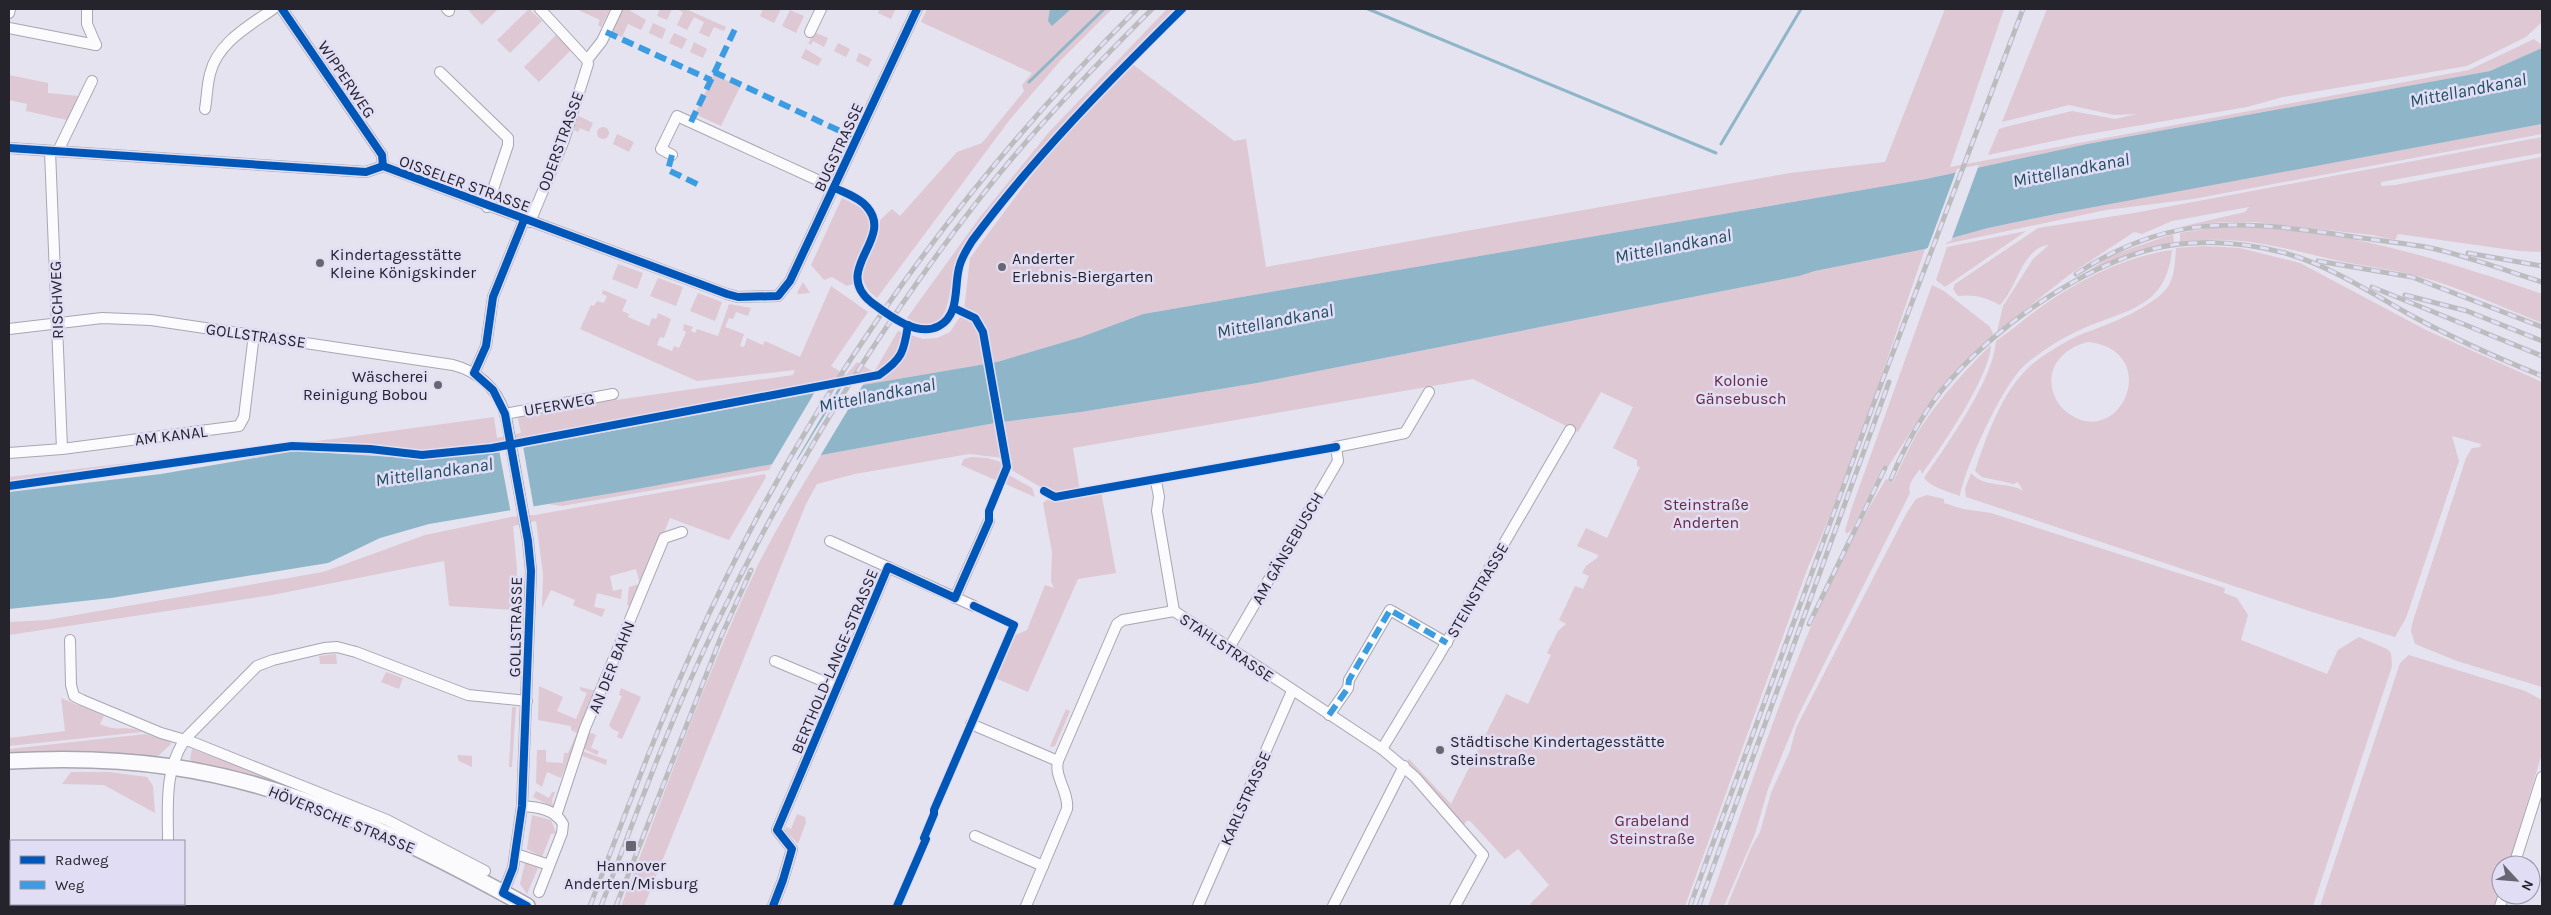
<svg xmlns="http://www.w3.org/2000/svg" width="2551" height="915" font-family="Karla,sans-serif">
	<rect width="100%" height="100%" fill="#e4e3ef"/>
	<g fill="#dec8d3" fill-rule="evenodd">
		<polygon points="470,9 498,9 482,25 469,11"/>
		<polygon points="529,9 542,21 510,53 497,40"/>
		<polygon points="576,9 610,9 601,27 598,25 600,20"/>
		<polygon points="621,9 627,9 646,20 641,30 628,24 622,37 610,32"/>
		<polygon points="660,9 672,9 667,20 657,16"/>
		<polygon points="676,9 686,9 726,27 724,31 714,27 709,37 699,33 704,22 694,17 687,30 677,25 683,12"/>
		<polygon points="763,9 781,9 774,23 760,16"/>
		<polygon points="880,9 895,10 891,19 878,13"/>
		<path d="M927 9H1112L1062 59 1011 118 877 298C843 272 880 251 880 220L892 209 900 216 957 152 982 143 1024 91 1022 85 1032 73 921 22Z"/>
		<path d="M1167 9H1177L1101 84 1031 163 967 241C961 251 956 259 954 269 948 298 949 342 907 318L980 217 1049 132Z"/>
		<polygon points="1945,9 2004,9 1950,167 2469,70 2534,39 2542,45 2542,48 2490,71 2087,144 1926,179 1143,314 1081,337 997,362 804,395 495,453 425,459 314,451 9,484 9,477 333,439 494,417 497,438 521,433 517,414 793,375 795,370 697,381 580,329 591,305 594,306 597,301 604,303 607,296 602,294 603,290 627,300 622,311 629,314 628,317 649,326 652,318 656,319 658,313 671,319 664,338 660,337 657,345 672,351 674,346 679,348 686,332 683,330 684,324 693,327 691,331 695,333 697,329 718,336 729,304 751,308 748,316 736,312 733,319 729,318 725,327 744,334 740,346 744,347 747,338 763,345 765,341 800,357 831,286 868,312 831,366 846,375 857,362 874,372 898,331 923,339 937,338 950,332 964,311 970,258 1052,148 1131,63 1234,141 1246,139 1266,267 1790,173 1885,162"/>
		<polygon points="2047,9 2542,9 2542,22 2526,37 2467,66 2283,97 2247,107 2077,136 1988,155 1999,129 2005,127 2072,111 2115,119 2137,114 2114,115 2069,105 2002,122"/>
		<polygon points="790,10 804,16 796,33 782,26"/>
		<polygon points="653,23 666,29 662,39 649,33"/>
		<polygon points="814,32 828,38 824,47 813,41 811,45 808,43 806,49 822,59 818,66 801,58"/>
		<polygon points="674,33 687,39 682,49 669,43"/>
		<polygon points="556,35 571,50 539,82 524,67"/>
		<polygon points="694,42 707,49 703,58 690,52"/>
		<polygon points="838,43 850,49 846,57 834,51"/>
		<polygon points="859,53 872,59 868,67 856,61"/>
		<polygon points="714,74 740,87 721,126 695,114"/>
		<polygon points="9,75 48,83 48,93 79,96 67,120 26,111 27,104 9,100"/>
		<polygon points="577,115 593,123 589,132 580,128 578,132 574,130"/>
		<polygon points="2542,124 2542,134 2193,199 2106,210 1946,244 1948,239 1952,238 1988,228 2151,195"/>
		<circle cx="603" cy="133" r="6"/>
		<polygon points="617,134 634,142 629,152 613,144"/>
		<path d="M2542 137V153L2381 182V186L2395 185 2542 157V252L2519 251 2398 234 2395 240 2372 235 2255 222H2222L2180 227 2245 212 2249 207 2172 221 2142 234 2134 232 2069 275 1997 332 2003 306 2033 259 2049 245C2022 247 2017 289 2000 305 1986 297 1973 294 1958 296L1953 289 1955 284 2038 228 2134 213Z"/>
		<polygon points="842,198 866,210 871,227 854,269 853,284 847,286 832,277 824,280 811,265"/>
		<path d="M2217 227C2328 224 2439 258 2542 294V323C2501 307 2460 287 2417 276 2389 268 2359 266 2331 259 2274 246 2240 235 2180 242V233Z"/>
		<polygon points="2026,231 1945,287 1936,280 1947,247"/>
		<polygon points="2173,234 2174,243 2118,258 2061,288 2115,254"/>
		<path d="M2204 246 2240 248 2300 263 2426 330 2542 382V687L2457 661 2415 644 2411 631 2412 624 2466 458 2472 448 2480 447 2481 444 2452 436 2459 461 2406 618 2395 637 2312 612 1966 497 1965 489 1971 473C1985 489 2008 481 2023 491L2018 482 2014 484 1982 477 1975 471C1987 435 2001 394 2029 367 2041 356 2072 337 2087 332 2110 324 2156 306 2169 285 2175 274 2175 261 2176 248ZM2088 342C2160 350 2125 441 2076 418 2067 413 2059 407 2055 397 2043 370 2062 348 2088 342Z"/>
		<path d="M1925 249C1888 355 1854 464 1808 567L1685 906H1532L1530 904 1549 885 1518 849 1505 859 1471 822 1468 820 1463 825 1407 761 1409 759 1451 804 1506 694 1528 704 1551 655 1547 653 1558 631 1566 624 1559 620 1575 586 1583 589 1589 576 1582 573 1586 566 1597 558 1598 555 1577 546 1586 528 1607 538 1640 467 1637 466V460L1613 448 1633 407 1601 392 1578 432 1473 379 1073 448 1080 491 1056 496 1013 471 1010 466 1012 459 969 454 855 474 817 484 806 504 644 906H621C665 793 705 677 757 567 776 529 799 491 821 455L995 423 1081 412 1257 383 1799 276 1815 271Z"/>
		<path d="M2172 250C2166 309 2126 309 2082 329 2063 337 2042 351 2027 363 2004 381 1965 467 1960 496 1950 492 1932 488 1924 478 1947 444 1993 381 1996 341 2014 329 2030 314 2048 302 2085 277 2128 256 2172 250Z"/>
		<polygon points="618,264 643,273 637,289 612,279"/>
		<polygon points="658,278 683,287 676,306 650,296"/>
		<polygon points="803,282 810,293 798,294 797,293"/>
		<path d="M1932 285 1944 291 1989 326 1993 333 1992 337C1948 374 1918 420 1888 467L1883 466 1852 529 1847 534 1845 531 1852 507Z"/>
		<polygon points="698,293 722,302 715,321 690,311"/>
		<path d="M1991 345C1990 376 1941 448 1922 474L1920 469C1915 476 1907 484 1910 493L1798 716 1768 789 1755 834 1724 906H1708C1760 762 1805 611 1886 479L1893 482C1903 462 1911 442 1923 424 1943 395 1966 369 1991 345Z"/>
		<polygon points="972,457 987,458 1001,462 1005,471 1000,482 961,465 964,459"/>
		<polygon points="773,463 769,470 562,506 548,504"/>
		<polygon points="765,474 766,477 729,540 670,518 633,607 627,605 629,587 640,584 636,569 610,576 613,591 622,589 621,599 597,593 594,607 605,609 602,617 573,605 575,600 551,590 542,608 543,574 536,521 513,526 517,569 516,610 449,606 444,561 272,595 9,635 9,622 47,620 323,572 425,535 511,517 535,515"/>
		<polygon points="1009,475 1032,488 1035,497 1003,483 1006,476"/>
		<polygon points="1101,491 1116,573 1078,579 1028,692 995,678 1013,636 1027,630 1045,585 1054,588 1051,581 1052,552 1043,503 1047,500"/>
		<polygon points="1927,495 1944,499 1944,503 1963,509 1991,513 2225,588 2224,593 2237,598 2248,615 2241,640 2327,674 2338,650 2359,637 2387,649 2391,653 2392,666 2313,906 1727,906 1751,848 1760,832 1771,793 1790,751 1796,728 1906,514 1916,499"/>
		<polygon points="336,654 337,664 320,664 319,656"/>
		<polygon points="2409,655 2525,691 2542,700 2542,753 2509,865 2501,865 2501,891 2496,906 2320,906 2400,663"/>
		<polygon points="386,672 403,678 399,689 381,682"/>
		<polygon points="539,686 563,697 557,711 576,719 587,693 580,690 580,687 597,691 561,778 547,772 542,787 536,783 537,750 546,750 546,762 563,763 564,753 568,753 577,733 571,730 571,726 538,720"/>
		<polygon points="621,688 641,697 622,739 617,737 619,732 612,729 609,725 622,696 619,695"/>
		<path d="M61 698 104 716 100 724C119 733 124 724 142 732L9 746V738L65 731Z"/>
		<polygon points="512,707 516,707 512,767 509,767"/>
		<polygon points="1066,709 1070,711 1055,746 1052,747 1050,746"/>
		<polygon points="592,733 596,735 591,748 599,751 597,755 582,748 587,734"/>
		<polygon points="146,734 169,741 171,744 158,756 80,752 9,755 9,749"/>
		<polygon points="192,749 381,821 443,852 276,783 194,763 190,759"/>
		<polygon points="582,751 607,760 606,765 580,755"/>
		<polygon points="457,755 472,756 472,767 459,761"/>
		<polygon points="71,772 109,772 147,777 153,786 155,813 104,785 62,784"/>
		<polygon points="536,791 549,798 552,792 555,792 552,800 553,807 533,797"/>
		<polygon points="797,814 805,817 806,822 798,844 785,830 786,827 791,829"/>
		<polygon points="532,815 551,820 556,833 551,834 542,857 527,849"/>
		<polygon points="525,863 538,868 527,894 520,884"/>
	</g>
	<g fill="#8fb5c9">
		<polygon points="1050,9 1071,9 1052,26 1048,21"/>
		<polygon points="2542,48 2542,124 2056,214 1988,228 1952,238 1925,249 1815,271 1799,276 1257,383 1081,412 995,423 637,489 429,524 380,538 328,563 111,598 9,609 9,492 161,474 296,451 425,459 495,453 804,395 997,362 1081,337 1143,314 1926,179 2087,144 2490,71"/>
	</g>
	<g fill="#e4e3ef">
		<polygon points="1979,165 1951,241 1927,250 1957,169"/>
		<polygon points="864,383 819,458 796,462 842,387"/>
		<polygon points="839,387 795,462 771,466 816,390"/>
		<polygon points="523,446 534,509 511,514 499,450"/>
	</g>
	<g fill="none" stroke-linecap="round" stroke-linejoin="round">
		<g stroke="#8fb5c9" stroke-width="3">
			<polyline points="1368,9 1716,153"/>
			<polyline points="1029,82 1104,9"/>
			<polyline points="1721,144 1801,9"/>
		</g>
		<defs>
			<g id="minor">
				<polyline points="87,9 87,24 96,45"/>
				<polyline points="282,9 382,155 383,166"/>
				<polyline points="447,9 449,11"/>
				<polyline points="9,13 10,9"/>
				<polyline points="9,28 96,45"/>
				<polyline points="810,32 821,9"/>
				<polyline points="587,60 602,41 617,9"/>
				<polyline points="440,72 508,138 508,145 487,207"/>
				<path d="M205 109C207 97 207 85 210 74 217 43 249 26 273 9"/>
				<polyline points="9,148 366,172 383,166"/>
				<polyline points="50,151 62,449"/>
				<polyline points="58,151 92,81"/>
				<polyline points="672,155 661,149 677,116 835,188"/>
				<polyline points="383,166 727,294 738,297 778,296 790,281 917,9"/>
				<polyline points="530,222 564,140 588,64 587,60 540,9"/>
				<path d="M9 329 102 318 151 320 453 365C480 372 498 390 506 417L528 541 531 571 522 806 513 868 503 893"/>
				<polyline points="474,373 486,346 493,297 524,220"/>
				<polyline points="505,414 613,394"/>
				<polyline points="9,453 62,449 239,426 244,417 254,334"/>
				<polyline points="1156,481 1159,497 1157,511 1174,611"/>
				<polyline points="830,541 974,606"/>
				<polyline points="955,598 989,521"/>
				<polyline points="70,640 71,685 74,696 82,700 161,733 192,742 387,820 485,871"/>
				<polyline points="1229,648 1338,461 1336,447 1405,433 1429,392"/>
				<polyline points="775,661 837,687"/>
				<polyline points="1329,715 1348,688 1349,680 1390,610 1447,643"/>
				<polyline points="971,724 1058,761"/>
				<polyline points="1382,749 1438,657 1570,430"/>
				<path d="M522 806C537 807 555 809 563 824L562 833 539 892"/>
				<polyline points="556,816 585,728 664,538 682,532"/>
				<polyline points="975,836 1043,866"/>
				<path d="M168 841C168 804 164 772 185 739L257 666 273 660 324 648 337 647 356 652 468 695 527 701"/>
				<polyline points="516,854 549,865"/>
				<polyline points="2514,865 2542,777"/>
				<polyline points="164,906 164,904"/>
				<polyline points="773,906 783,880 792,849 777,830 888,567"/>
				<path d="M1026 906 1067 809C1069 792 1054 777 1058 761L1117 624 1123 620 1174 611 1382 749 1415 777 1483 855 1455 906"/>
				<polyline points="1198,906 1292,691"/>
				<polyline points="1333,906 1404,766"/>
				<polyline points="2500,906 2504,895"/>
			</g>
			<path id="secondary" d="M9 761C63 758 118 759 172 767 299 785 417 845 527 906"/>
		</defs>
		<use href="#minor" stroke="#a8a6b0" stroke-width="12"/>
		<use href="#secondary" stroke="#a8a6b0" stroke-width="18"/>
		<use href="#minor" stroke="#fbfbfd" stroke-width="10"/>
		<use href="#secondary" stroke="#fbfbfd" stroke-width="15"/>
		<defs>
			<g id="rail">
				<polyline points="2468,253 2542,266"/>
				<polyline points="2318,261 2412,277 2542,327"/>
				<path d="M2076 274C2166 215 2235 220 2335 234 2365 239 2396 242 2426 247 2465 255 2504 270 2542 282"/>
				<polyline points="2372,287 2542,356"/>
				<polyline points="2405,295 2467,311 2542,341"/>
				<path d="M1891 479C1904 448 1920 418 1941 391 1992 327 2097 253 2180 244 2215 240 2251 244 2285 253 2331 266 2373 294 2414 317 2456 340 2498 358 2542 376"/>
				<polyline points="1809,624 1885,468"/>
				<path d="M590 906C623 820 655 733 693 649 799 409 952 193 1137 9"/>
				<path d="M601 906C637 813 670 719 714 629 787 478 876 331 980 198 1032 131 1092 69 1152 9"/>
				<polyline points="616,906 721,637 751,570"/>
				<polyline points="1690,906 1875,400 2023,9"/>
				<polyline points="1699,906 1889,382"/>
			</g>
		</defs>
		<use href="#rail" stroke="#bcbcbf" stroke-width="5"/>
		<use href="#rail" stroke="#e0ddf5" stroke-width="3" stroke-dasharray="9" stroke-linecap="butt"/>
		<g stroke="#3c9ce1" stroke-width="6" stroke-dasharray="12 6" stroke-linecap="butt">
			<polyline points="606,32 711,80"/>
			<polyline points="714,72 857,139"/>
			<polyline points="691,122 735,29"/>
			<polyline points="672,155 668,170 699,185"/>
			<polyline points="1329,715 1348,688 1349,680 1390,610 1447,643"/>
		</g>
		<defs>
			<g id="cycleway">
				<polyline points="282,9 382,155 383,166"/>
				<polyline points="9,148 366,172 383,166"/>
				<polyline points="383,166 727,294 738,297 778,296 790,281 917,9"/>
				<path d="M835 188C845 193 860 198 867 207 895 239 831 269 871 302 887 314 917 338 939 326 960 315 954 287 959 268 961 258 967 249 972 241 1034 157 1108 82 1182 9"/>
				<polyline points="524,220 493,297 486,346 474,373 493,390 505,414 528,541 531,571 522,806 513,868 503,893 527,906"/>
				<path d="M9 486 292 446 370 449 422 455 492 448 879 375C902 359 904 352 908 325"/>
				<polyline points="1044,491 1055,497 1336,447"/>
				<polyline points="773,906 783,880 792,849 777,830 888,567 955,598 989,521 989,511 1007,467 983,332 975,318 954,308"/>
				<polyline points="897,906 926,839 924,838 934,814 934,810 1014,625 974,606"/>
			</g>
		</defs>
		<use href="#cycleway" stroke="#e0ddf5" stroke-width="11"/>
		<use href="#cycleway" stroke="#0057b8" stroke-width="8"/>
	</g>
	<g fill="#686771" stroke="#e0ddf5" stroke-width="2">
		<circle cx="320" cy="263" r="5"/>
		<circle cx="1002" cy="267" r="5"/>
		<circle cx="438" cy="385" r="5"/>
		<circle cx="1440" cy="750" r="5"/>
		<rect x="625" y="840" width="12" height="12" rx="2.5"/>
	</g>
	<g text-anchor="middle" stroke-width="5" stroke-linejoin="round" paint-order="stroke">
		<g font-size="16" fill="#25242d" stroke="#e0ddf5">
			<text transform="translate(347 79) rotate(56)" y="6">WIPPERWEG</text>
			<text transform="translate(560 141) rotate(-70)" y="6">ODERSTRASSE</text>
			<text transform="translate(838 147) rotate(-65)" y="6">BUGSTRASSE</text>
			<text transform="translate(465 183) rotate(20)" y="6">OISSELER STRASSE</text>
			<text transform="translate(56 300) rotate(-92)" y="6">RISCHWEG</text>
			<text transform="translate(256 335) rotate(8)" y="6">GOLLSTRASSE</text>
			<text transform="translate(559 404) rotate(-10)" y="6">UFERWEG</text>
			<text transform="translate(171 435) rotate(-7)" y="6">AM KANAL</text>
			<text transform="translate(1287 548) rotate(-60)" y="6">AM GÄNSEBUSCH</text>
			<text transform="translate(1477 590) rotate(-60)" y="6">STEINSTRASSE</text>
			<text transform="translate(515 627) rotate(-89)" y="6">GOLLSTRASSE</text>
			<text transform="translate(1227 647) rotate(34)" y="6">STAHLSTRASSE</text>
			<text transform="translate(834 661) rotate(-67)" y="6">BERTHOLD-LANGE-STRASSE</text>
			<text transform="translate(611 667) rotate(-68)" y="6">AN DER BAHN</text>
			<text transform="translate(1245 798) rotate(-66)" y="6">KARLSTRASSE</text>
			<text transform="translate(342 819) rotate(22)" y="6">HÖVERSCHE STRASSE</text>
		</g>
		<g font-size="16" fill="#25242d" stroke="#e0ddf5" text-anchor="start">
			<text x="330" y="260">Kindertagesstätte<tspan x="330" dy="18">Kleine Königskinder</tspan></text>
			<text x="1012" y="264">Anderter<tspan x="1012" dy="18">Erlebnis-Biergarten</tspan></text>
			<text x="428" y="382" text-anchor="end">Wäscherei<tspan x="428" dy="18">Reinigung Bobou</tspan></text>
			<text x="1450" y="747">Städtische Kindertagesstätte<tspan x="1450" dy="18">Steinstraße</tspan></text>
			<text x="631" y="871" text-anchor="middle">Hannover<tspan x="631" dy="18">Anderten/Misburg</tspan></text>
		</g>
		<g font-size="16" fill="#6a2841" stroke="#e0ddf5">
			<text x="1741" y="386">Kolonie<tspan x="1741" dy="18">Gänsebusch</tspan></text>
			<text x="1706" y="510">Steinstraße<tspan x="1706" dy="18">Anderten</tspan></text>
			<text x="1652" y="826">Grabeland<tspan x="1652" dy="18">Steinstraße</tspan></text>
		</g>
		<g font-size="18" font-style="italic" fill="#1e4d5f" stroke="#e0ddf5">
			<text transform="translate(2468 90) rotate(-11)" y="6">Mittellandkanal</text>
			<text transform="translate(2071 170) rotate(-11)" y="6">Mittellandkanal</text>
			<text transform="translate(1673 246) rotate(-11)" y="6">Mittellandkanal</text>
			<text transform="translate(1275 321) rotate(-11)" y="6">Mittellandkanal</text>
			<text transform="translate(877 395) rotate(-11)" y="6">Mittellandkanal</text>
			<text transform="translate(434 472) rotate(-8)" y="6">Mittellandkanal</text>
		</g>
	</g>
	<rect width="2551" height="915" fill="none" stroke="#25242d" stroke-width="20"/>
	<rect x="10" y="840" width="175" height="65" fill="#e0ddf5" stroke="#9593a5"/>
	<rect x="20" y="856" width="25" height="8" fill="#0057b8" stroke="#9593a5"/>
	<text x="55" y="865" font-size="15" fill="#25242d">Radweg</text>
	<rect x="20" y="881" width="25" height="8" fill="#3c9ce1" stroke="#9593a5"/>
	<text x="55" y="890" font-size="15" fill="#25242d">Weg</text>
	<g transform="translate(2516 880) rotate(116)"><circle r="24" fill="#e0ddf5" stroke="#9593a5"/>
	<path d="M0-4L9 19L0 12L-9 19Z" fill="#686771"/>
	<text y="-8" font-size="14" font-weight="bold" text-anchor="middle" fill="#25242d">N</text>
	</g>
</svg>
